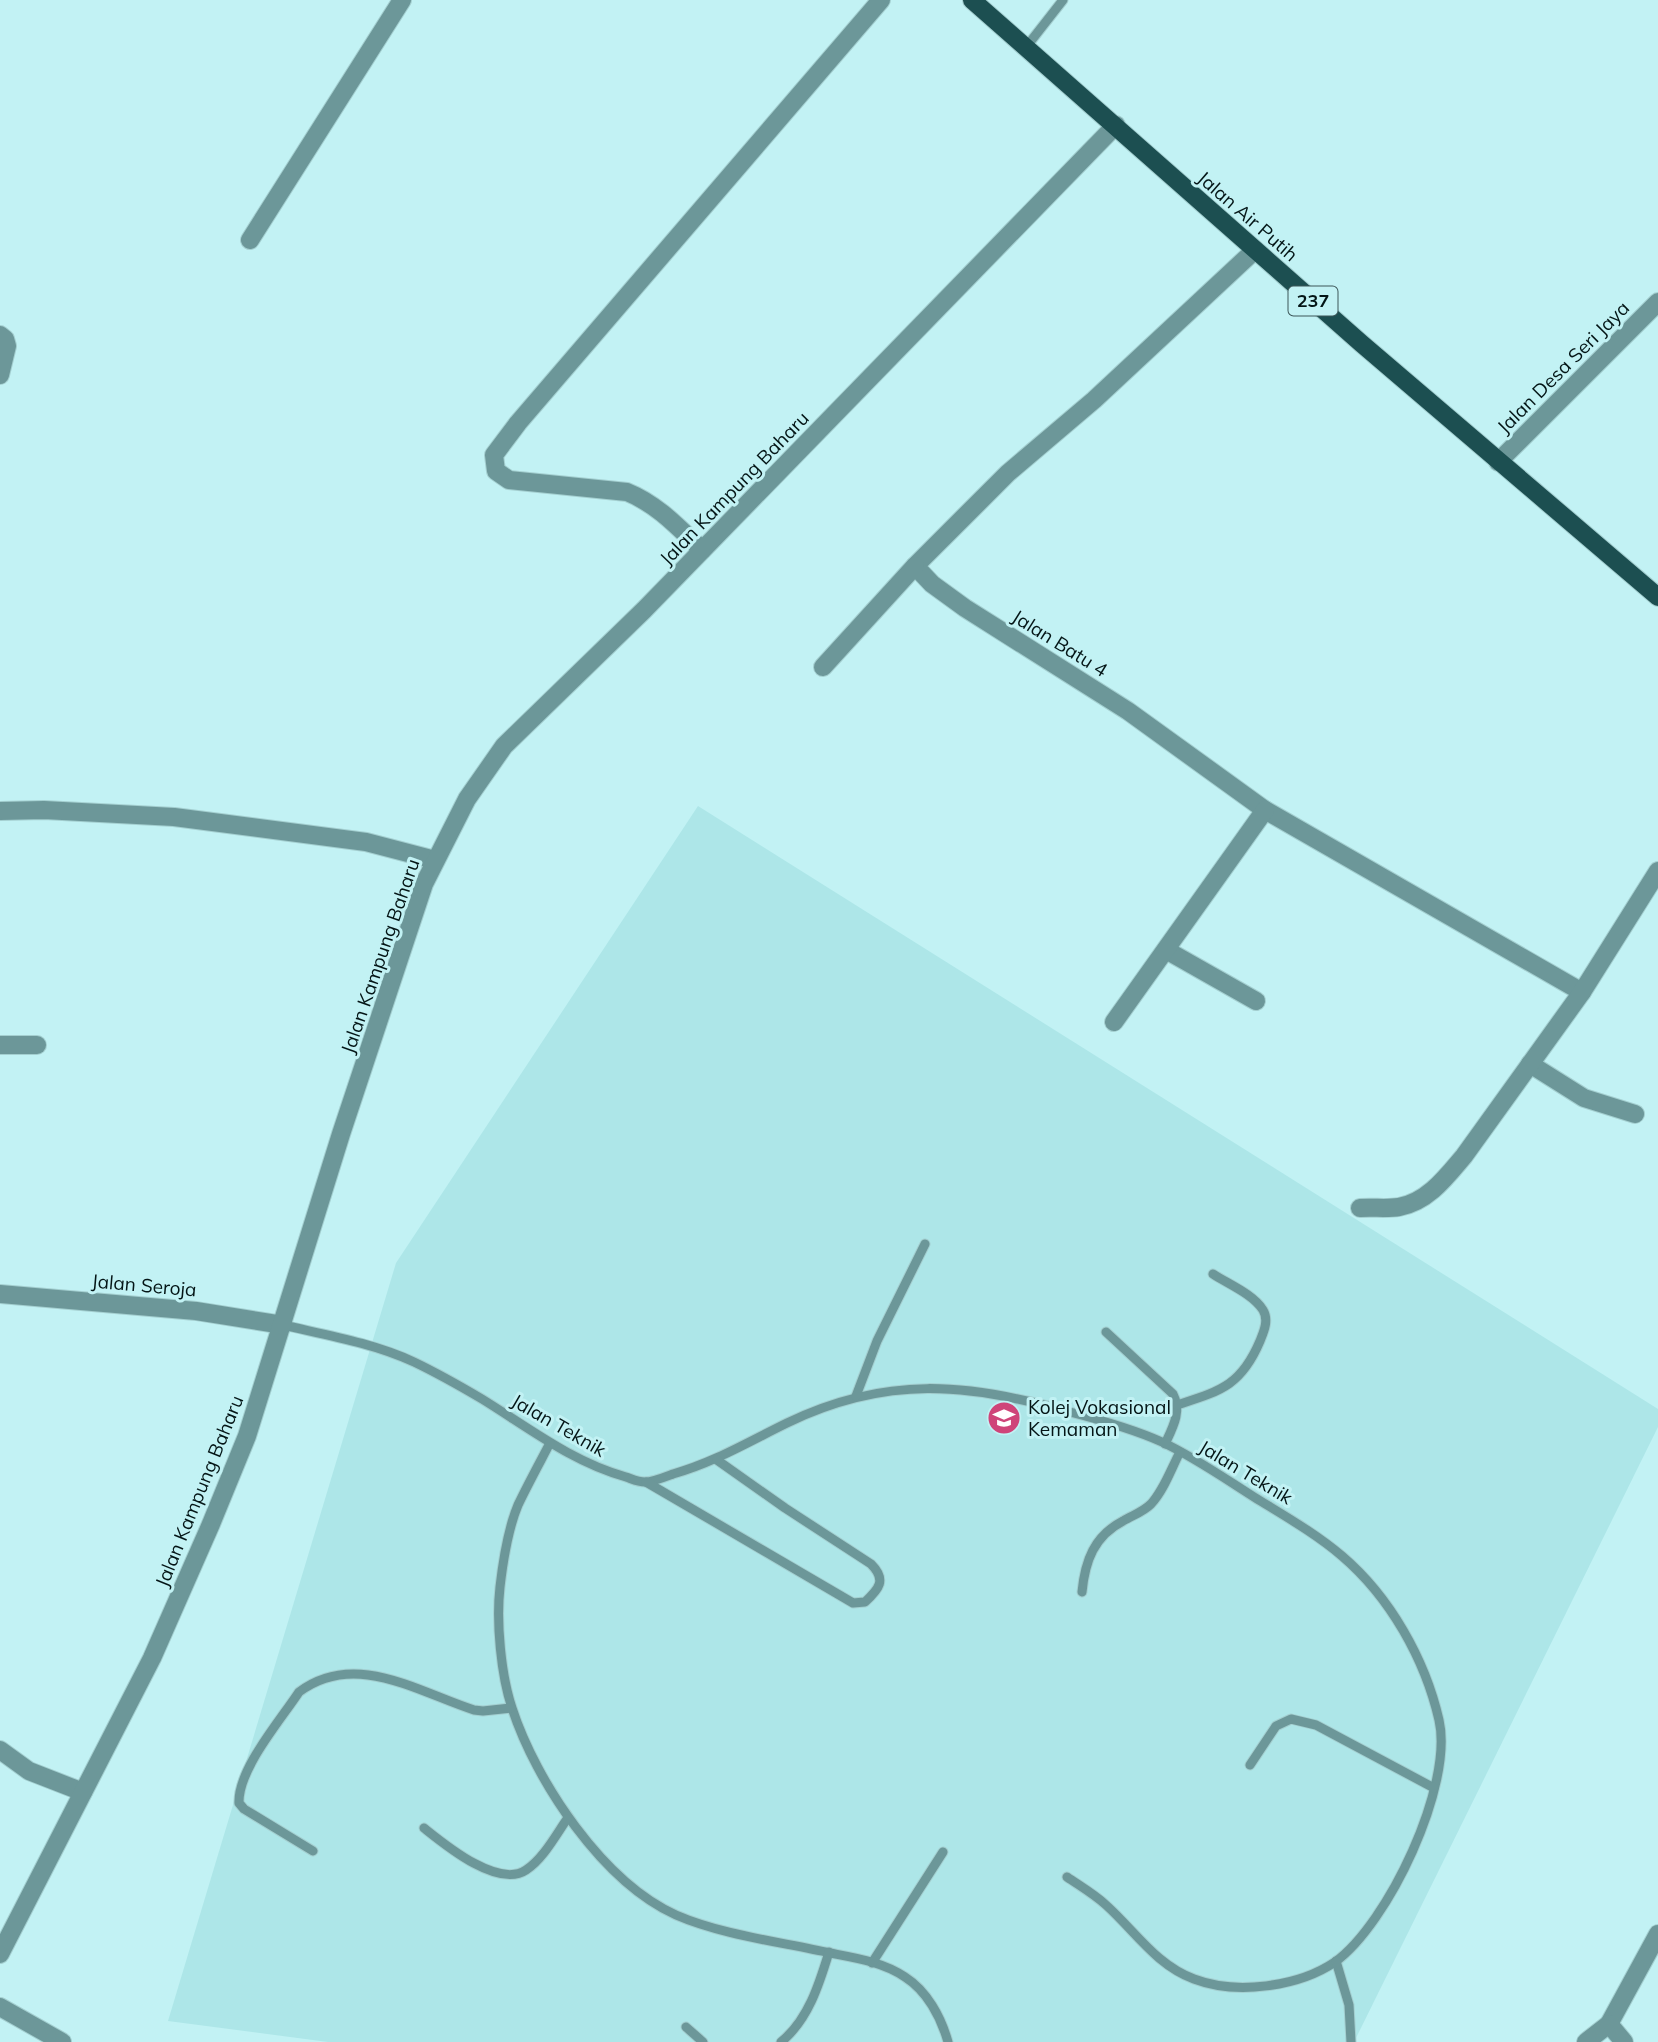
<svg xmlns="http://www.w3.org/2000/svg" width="1658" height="2042" font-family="Mulish,sans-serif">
	<rect width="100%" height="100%" fill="#c2f2f4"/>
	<polygon fill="#ade6e8" points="698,806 1658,1409 1658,1427 1354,2042 328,2042 168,2021 396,1263"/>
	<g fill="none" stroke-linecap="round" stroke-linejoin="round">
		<defs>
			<g id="service">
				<polyline points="1027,46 1063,0"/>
				<path d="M283 1325C326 1335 373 1343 414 1362 437 1373 460 1386 482 1399 529 1428 572 1462 626 1477 632 1479 638 1482 645 1482 653 1482 665 1477 673 1474 715 1462 748 1442 787 1423 886 1375 968 1383 1070 1412 1101 1420 1133 1429 1162 1442 1194 1457 1224 1478 1254 1497 1283 1515 1315 1533 1342 1556 1390 1597 1425 1659 1439 1720 1454 1785 1388 1924 1335 1962 1298 1987 1236 1995 1194 1979 1156 1965 1135 1931 1106 1905 1094 1894 1080 1886 1067 1877"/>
				<path d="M1106 1332 1173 1394C1182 1411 1173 1427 1165 1444"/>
				<polyline points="856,1396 877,1341 925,1244"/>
				<path d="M1177 1405C1220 1391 1241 1386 1260 1341 1264 1331 1269 1320 1263 1310 1253 1294 1228 1284 1213 1274"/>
				<path d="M550 1443C539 1464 528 1484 518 1505 508 1529 503 1561 500 1587 496 1622 501 1675 512 1708 536 1782 603 1882 676 1915 722 1935 781 1942 830 1953 856 1958 883 1962 905 1977 927 1991 941 2017 948 2042"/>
				<path d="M646 1482 853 1603 865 1602C879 1589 887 1580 871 1564L785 1508 717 1460"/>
				<path d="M1082 1592C1085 1561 1094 1536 1123 1521 1133 1515 1143 1512 1151 1504 1164 1490 1171 1469 1180 1452"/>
				<polyline points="1250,1765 1276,1726 1291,1719 1316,1725 1434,1788"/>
				<path d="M424 1828C444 1844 498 1889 526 1870 543 1859 556 1835 567 1819"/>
				<path d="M313 1851 244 1809 239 1803C238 1769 280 1721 299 1692 355 1650 418 1692 474 1710L483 1711 511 1708"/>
				<polyline points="1336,1961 1349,2005 1351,2042"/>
				<polyline points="872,1963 943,1852"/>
				<polyline points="686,2027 703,2042"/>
				<path d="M781 2042C808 2020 819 1985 829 1952"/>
			</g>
			<g id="minor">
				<polyline points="250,240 402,0"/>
				<polyline points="1255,250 1094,400 1008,473 915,566 932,584 965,608 1128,711 1265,810 1582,992"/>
				<polyline points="0,335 5,339 7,346 0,375"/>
				<polyline points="1498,462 1658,302"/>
				<path d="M702 550C679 528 657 504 627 492L509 480 496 471 494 455 518 423 881 0"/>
				<polyline points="823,667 915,566"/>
				<polyline points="0,811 44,810 174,817 366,842 435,860"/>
				<polyline points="1166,950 1256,1001"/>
				<polyline points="1114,1022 1265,810"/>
				<polyline points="0,1045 37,1045"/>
				<polyline points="1530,1064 1584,1098 1635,1114"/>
				<path d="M1360 1208C1373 1207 1387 1209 1399 1207 1428 1202 1447 1176 1464 1156L1582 992 1658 871"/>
				<polyline points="0,1294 196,1311 283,1325"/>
				<polyline points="0,1750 29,1771 83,1792"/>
				<polyline points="0,1954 152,1658 211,1524 247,1436 341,1134 424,884 467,799 504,746 644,610 1116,125"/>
				<polyline points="0,2007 62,2042"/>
				<polyline points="1609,2024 1658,1934"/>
				<polyline points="1586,2042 1609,2024 1624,2042"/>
			</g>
			<polyline id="primary" points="972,0 1362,344 1658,597"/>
		</defs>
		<use href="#service" stroke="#a4cfd0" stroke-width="11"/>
		<use href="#minor" stroke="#a4cfd0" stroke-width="20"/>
		<use href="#primary" stroke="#a4cfd0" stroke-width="20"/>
		<use href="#service" stroke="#6c9799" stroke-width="9"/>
		<use href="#minor" stroke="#6c9799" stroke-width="18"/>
		<use href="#primary" stroke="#1c4f51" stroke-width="18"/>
	</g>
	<defs>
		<symbol id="university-disc" viewBox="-11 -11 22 22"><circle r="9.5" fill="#cf4479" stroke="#c2f2f4"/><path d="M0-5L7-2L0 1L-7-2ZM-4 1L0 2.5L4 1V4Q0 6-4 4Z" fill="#fff"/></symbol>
	</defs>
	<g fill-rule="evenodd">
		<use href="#university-disc" x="985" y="1399" width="38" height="38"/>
	</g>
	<g text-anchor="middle" stroke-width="6" stroke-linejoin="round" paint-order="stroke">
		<rect fill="#c2f2f4" stroke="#3d5759" stroke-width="2" x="1288.5" y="286.5" width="49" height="29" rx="5"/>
		<g font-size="18" font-weight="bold" fill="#041516">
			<text x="1313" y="307">237</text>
		</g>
		<g font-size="19" fill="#041516" stroke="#c2f2f4">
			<text transform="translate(1248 216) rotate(41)" y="7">Jalan Air Putih</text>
			<text transform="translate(1563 367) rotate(-45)" y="7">Jalan Desa Seri Jaya</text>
			<text transform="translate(734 488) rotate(-46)" y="7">Jalan Kampung Baharu</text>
			<text transform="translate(1060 643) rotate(32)" y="7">Jalan Batu 4</text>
			<text transform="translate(380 956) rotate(-71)" y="7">Jalan Kampung Baharu</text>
			<text transform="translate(144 1285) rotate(5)" y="7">Jalan Seroja</text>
			<text transform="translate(559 1425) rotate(30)" y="7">Jalan Teknik</text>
			<text transform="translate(1246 1472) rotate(31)" y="7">Jalan Teknik</text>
			<text transform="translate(199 1491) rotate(-68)" y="7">Jalan Kampung Baharu</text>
		</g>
		<g font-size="19" fill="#041516" stroke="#c2f2f4" text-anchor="start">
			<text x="1028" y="1414">Kolej Vokasional<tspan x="1028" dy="22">Kemaman</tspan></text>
		</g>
	</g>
</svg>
